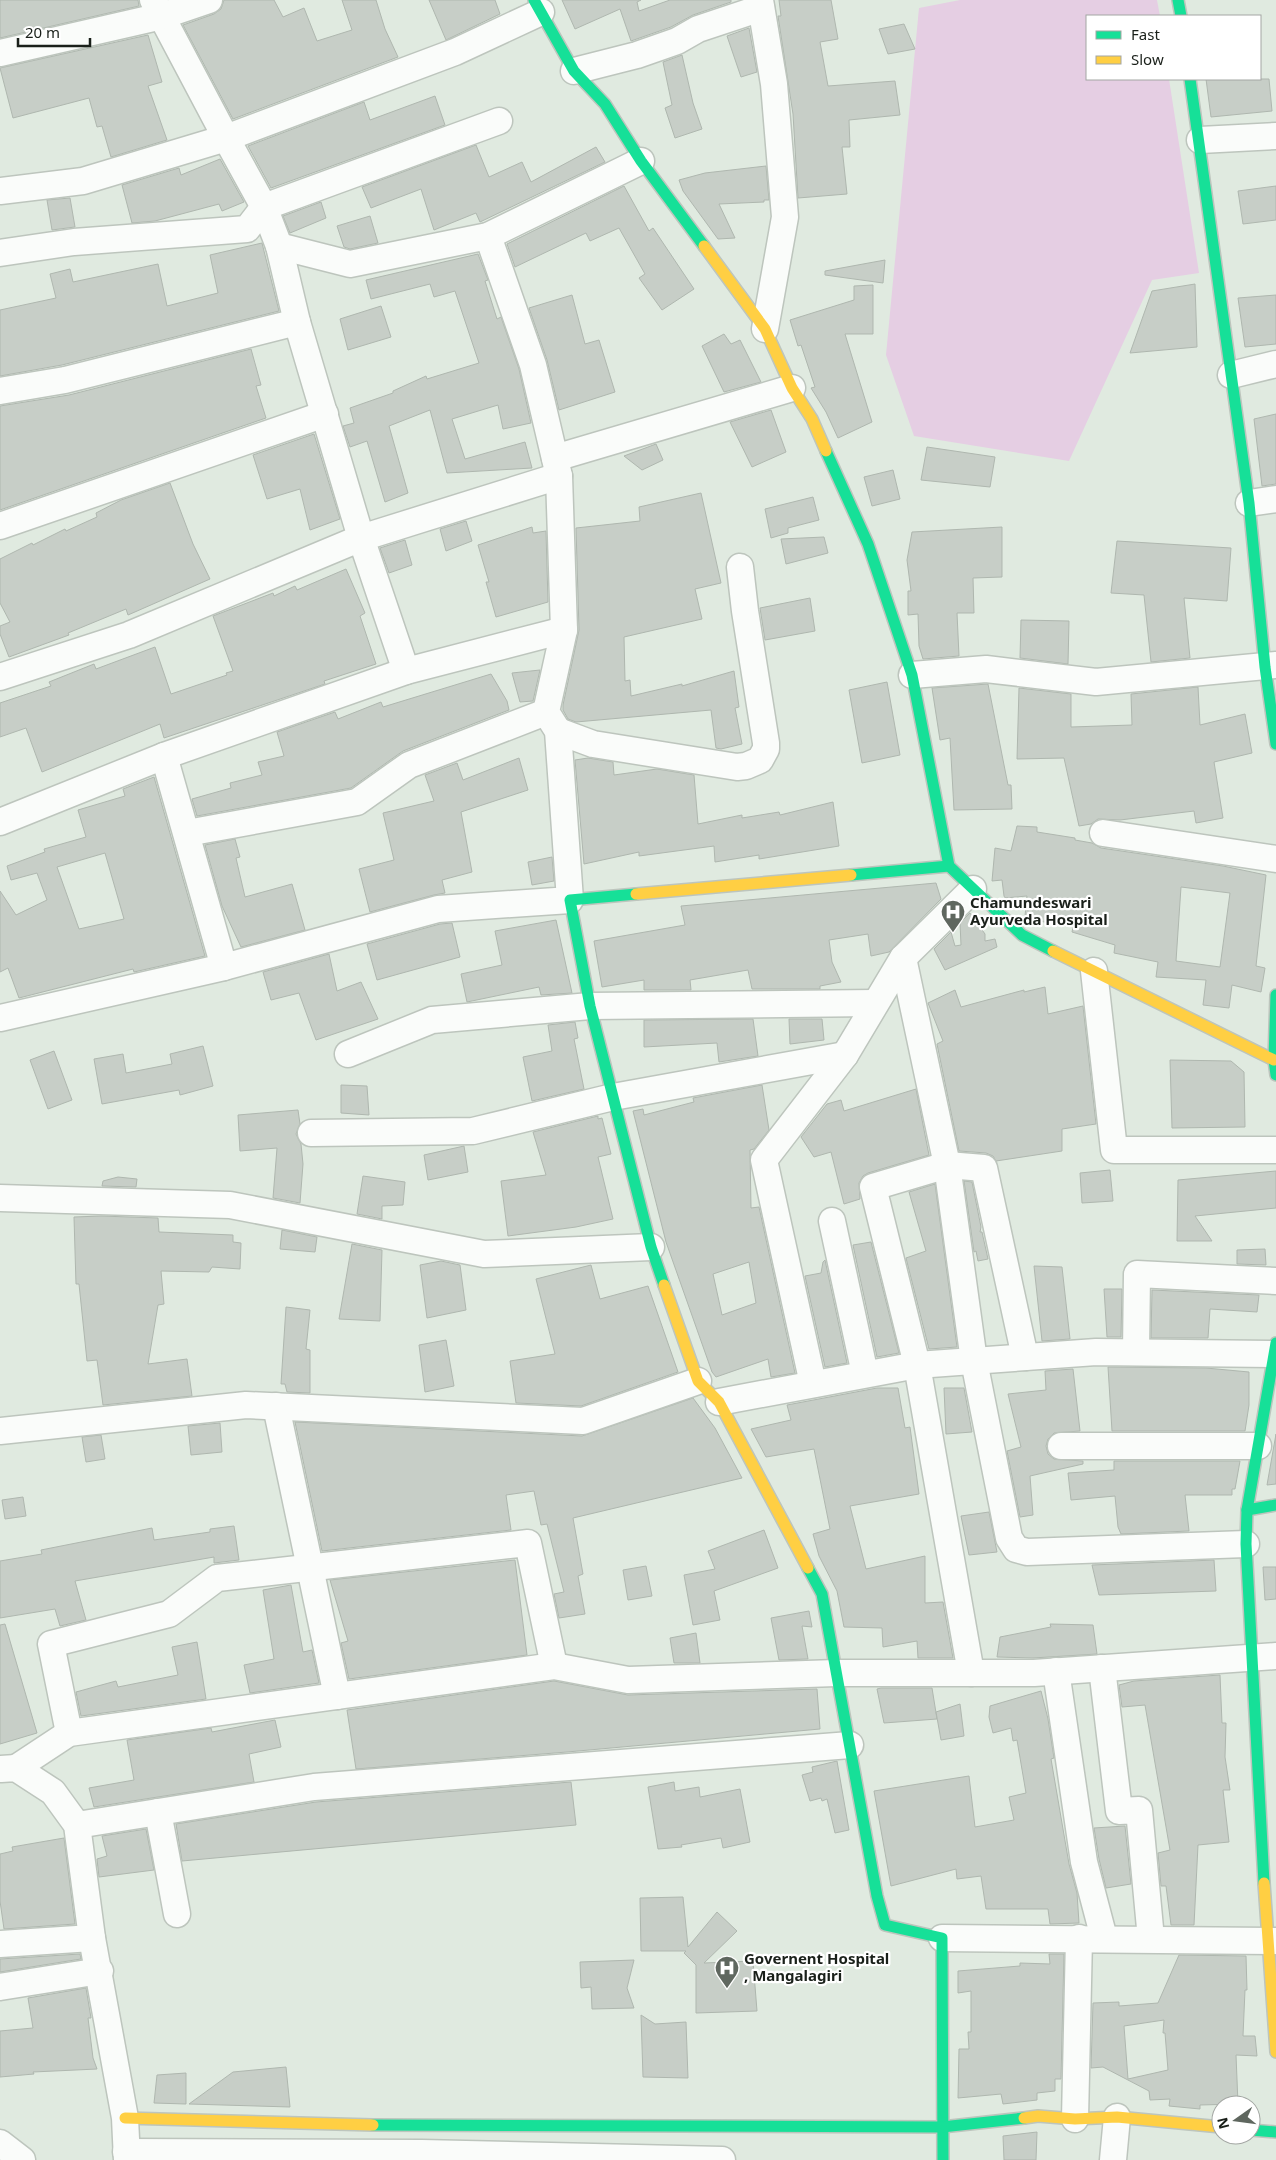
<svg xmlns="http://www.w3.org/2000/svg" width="1276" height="2160" font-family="'Noto Sans',sans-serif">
	<rect width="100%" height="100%" fill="#e0eae0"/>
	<polygon fill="#e5cee3" points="960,0 1157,0 1160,16 1087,16 1087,79 1169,79 1199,273 1152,280 1069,461 914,436 886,355 919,8"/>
	<g fill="#c7cec7" stroke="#afb7af" fill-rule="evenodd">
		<polygon points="0,0 138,0 139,6 0,38"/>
		<polygon points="224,0 274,0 283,17 304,8 317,41 352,30 342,0 376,0 385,29 398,57 233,119 183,25 214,14 221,9"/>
		<polygon points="429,0 495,0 500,14 446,40"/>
		<polygon points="562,0 641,0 637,2 639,11 670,0 731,0 731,2 693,15 671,27 631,41 620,9 575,29"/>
		<polygon points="779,0 831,0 838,39 820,42 828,86 895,81 900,115 849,120 850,147 842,147 847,194 798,198 793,114 778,16 781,16"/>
		<polygon points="904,24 915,49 888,54 879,29"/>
		<polygon points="749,28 757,72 741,77 727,36"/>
		<polygon points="148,35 162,82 148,86 167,140 111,157 102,126 97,127 89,98 13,118 0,68"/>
		<polygon points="682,55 693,103 702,129 675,138 665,108 672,105 663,62"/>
		<polygon points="1206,79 1269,79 1272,111 1211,117"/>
		<polygon points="435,96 445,125 271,188 248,146 364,102 370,120"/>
		<polygon points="476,145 489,177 522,162 531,182 596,147 605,162 480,222 476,213 434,230 421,189 371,208 362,187"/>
		<polygon points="220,159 244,202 222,211 219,204 155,221 132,223 122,185 179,168 181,175"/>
		<polygon points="766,166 769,200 764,200 764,202 719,204 735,238 718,239 683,191 679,180 705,173"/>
		<polygon points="624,186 649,231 653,228 694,289 662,310 639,278 645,274 619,228 590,241 586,233 515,267 507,244"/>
		<polygon points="1276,186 1276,220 1243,224 1238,191"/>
		<polygon points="70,198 75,227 52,230 47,200"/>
		<polygon points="321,202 326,218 290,233 283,216"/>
		<polygon points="370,216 378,243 350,249 344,247 337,226"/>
		<polygon points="262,243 279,311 62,365 0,376 0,310 56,298 50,274 70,269 73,282 158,264 167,306 218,293 210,255"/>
		<polygon points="478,254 488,280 485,281 497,319 501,317 519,369 531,423 503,429 498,405 452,419 465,459 525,442 532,468 447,473 430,410 389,426 408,493 385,502 367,441 350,447 343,426 354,423 350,408 393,393 393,391 426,376 427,379 479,363 455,291 434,297 430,284 371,299 366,280"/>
		<polygon points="885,260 883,283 825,275 825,271"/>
		<polygon points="1195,284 1197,347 1130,353 1152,291"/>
		<polygon points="873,285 873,334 845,334 872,422 838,438 826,412 811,388 815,387 801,345 798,346 790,320 854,300 854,286"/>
		<polygon points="572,295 585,344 599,340 615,392 559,410 547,360 529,308"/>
		<polygon points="1276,295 1276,344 1245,347 1238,298"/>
		<polygon points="381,306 391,337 348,350 340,319"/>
		<polygon points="724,334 731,344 740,340 761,382 724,392 702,346"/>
		<polygon points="251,349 261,385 256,386 266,418 0,510 0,406 69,395"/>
		<polygon points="771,410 786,452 752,467 730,422"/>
		<polygon points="1276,414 1276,484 1262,486 1254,419"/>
		<polygon points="314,434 340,519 310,530 300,489 267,499 253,455"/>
		<polygon points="656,444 663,460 642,470 624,456"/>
		<polygon points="927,447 995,457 990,487 921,480"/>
		<polygon points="893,470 900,499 872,506 864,477"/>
		<polygon points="170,483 193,544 210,579 128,615 126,609 68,633 69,635 9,657 0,634 0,626 10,622 0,603 0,559 32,543 33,545 65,529 66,531 97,517 96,513 121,500"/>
		<polygon points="701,493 721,583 695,589 702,619 624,637 625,681 630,680 631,696 682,684 682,686 734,671 739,707 735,708 742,744 721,749 716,748 711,710 576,722 568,719 563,710 563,705 579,630 576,528 640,521 639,507"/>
		<polygon points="813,497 819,520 788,528 788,533 771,538 765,509"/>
		<polygon points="466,521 472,541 446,551 440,529"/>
		<polygon points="532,527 533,533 546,531 548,602 496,617 486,582 489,582 478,545"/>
		<polygon points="1002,527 1002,577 973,578 974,613 957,613 959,656 923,659 919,646 918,614 908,615 908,591 911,591 907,560 912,532"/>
		<polygon points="824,537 828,553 786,564 781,539"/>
		<polygon points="405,540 412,565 389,573 380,548"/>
		<polygon points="1117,541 1231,548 1227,601 1184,598 1190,658 1151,662 1144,595 1111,593"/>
		<polygon points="346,569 365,613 360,616 376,664 324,681 325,684 164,738 160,724 42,772 26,728 0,737 0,703 51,686 49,682 94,664 96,669 155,647 171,694 227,675 226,673 233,671 213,616 273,593 274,596 295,586 297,590"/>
		<polygon points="810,598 815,631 765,640 760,608"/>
		<polygon points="1021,620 1069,621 1068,664 1020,658"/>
		<polygon points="540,670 533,701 520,702 512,673"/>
		<polygon points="491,674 507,701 509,710 403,751 351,788 197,816 192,799 231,788 230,783 262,775 258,762 284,756 277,732 335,712 338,719 381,702 383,707"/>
		<polygon points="887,682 900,755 862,763 849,690"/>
		<polygon points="988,684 1008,785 1011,785 1012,809 954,810 950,738 940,740 932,688"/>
		<polygon points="1198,687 1200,725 1245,714 1252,753 1214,762 1223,818 1196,823 1194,811 1120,820 1098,819 1091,824 1079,826 1064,758 1017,759 1019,688 1071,694 1071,727 1132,725 1131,694"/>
		<polygon points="519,758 528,790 461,812 472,872 442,880 445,893 434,895 370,912 359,869 394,860 383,813 434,801 425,775 457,763 463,780"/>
		<polygon points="588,758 613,762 614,775 657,769 694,775 698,824 742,815 742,818 779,812 780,815 833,802 839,846 759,859 759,855 715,862 714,846 639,856 639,852 584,864 575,760"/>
		<path d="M154 777 205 956 134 972 133 969 19 998 8 968 0 972V891L16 915 47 900 37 873 11 880 7 866 45 852 44 849 86 837 78 810 125 796 123 789ZM105 853 124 919 79 929 57 867Z"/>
		<path d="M1017 826 1037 827V832L1075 838V840L1092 843 1101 848 1223 866 1266 875 1256 966 1265 968 1261 992 1232 985 1229 1008 1203 1005 1206 980 1156 977 1158 962 1114 953 1115 945 1072 932 1075 917 1044 922 1025 916 1027 896 1005 898 1004 896 1002 880 992 881 995 848 1011 851ZM1181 887 1230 893 1220 967 1176 961Z"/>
		<polygon points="235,839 240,857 236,858 245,897 292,884 305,930 241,947 222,906 205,845"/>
		<polygon points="552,857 554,881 532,885 528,862"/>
		<polygon points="936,883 941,899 889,952 871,956 868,934 829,940 832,962 841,982 820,986 820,989 752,989 748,970 690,980 691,990 644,990 644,980 602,987 594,941 685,925 681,906"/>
		<polygon points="970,913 985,934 985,941 995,939 997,947 945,970 934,949 951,932 955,946 961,945 960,923"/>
		<polygon points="556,920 572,993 541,995 539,987 467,1002 461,974 502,965 495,931"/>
		<polygon points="452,923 460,957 377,980 367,944 440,924"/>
		<polygon points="329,954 337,991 361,982 378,1019 316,1040 299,993 271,1000 263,972"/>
		<polygon points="1045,987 1048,1014 1083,1006 1096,1124 1062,1129 1062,1151 996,1161 993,1156 986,1153 959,1151 937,1044 943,1041 928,1003 955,990 961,1007 1024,990 1024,992"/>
		<polygon points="753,1019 758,1056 719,1062 717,1043 644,1047 644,1020"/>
		<polygon points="789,1019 822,1019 824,1040 790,1044"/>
		<polygon points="575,1022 578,1038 574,1039 584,1089 532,1101 523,1057 552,1051 548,1025"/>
		<polygon points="203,1046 213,1086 180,1095 179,1090 102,1104 94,1059 123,1054 126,1073 172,1064 170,1054"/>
		<polygon points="54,1051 72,1100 48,1109 30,1060"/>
		<polygon points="1170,1060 1231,1061 1244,1072 1245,1127 1172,1128"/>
		<polygon points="341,1085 367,1086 369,1115 341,1113"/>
		<path d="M762 1085 769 1130 754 1149 750 1150 751 1208 759 1207 795 1373 771 1377 768 1359 716 1377 712 1372 666 1242 633 1111 643 1109 644 1115 694 1102 693 1098ZM749 1262 756 1303 722 1315 713 1274Z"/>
		<polygon points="916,1089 929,1155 868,1173 863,1176 859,1183 860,1199 844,1204 831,1152 814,1157 801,1137 827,1104 841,1100 844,1111"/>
		<polygon points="298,1110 300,1124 296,1134 301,1144 303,1164 300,1203 273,1198 277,1148 240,1151 238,1115"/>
		<polygon points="598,1116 598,1119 602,1118 611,1154 598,1157 613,1219 576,1227 508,1236 501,1181 546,1175 533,1132"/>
		<polygon points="464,1146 468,1172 428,1180 424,1155"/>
		<polygon points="1110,1170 1113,1201 1082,1203 1080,1173"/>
		<polygon points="1276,1171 1276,1208 1195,1216 1212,1241 1177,1241 1178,1180"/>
		<polygon points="363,1176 405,1182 403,1205 382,1206 382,1219 357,1214"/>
		<polygon points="118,1177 137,1179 136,1187 102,1186 103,1181"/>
		<polygon points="964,1181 972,1182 981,1227 980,1232 982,1232 988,1259 978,1261 976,1251 974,1252"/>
		<polygon points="935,1184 957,1347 929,1349 906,1258 926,1251 909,1192"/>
		<polygon points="101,1216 158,1218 159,1232 233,1235 233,1242 241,1243 240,1269 212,1267 209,1272 161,1271 164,1304 158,1305 148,1364 187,1359 192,1396 103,1405 97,1360 87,1361 79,1284 76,1284 74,1217"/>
		<polygon points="282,1230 317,1237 315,1252 280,1249"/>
		<polygon points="871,1242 899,1353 877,1357 853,1245"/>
		<polygon points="352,1244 382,1250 380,1321 339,1319"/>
		<polygon points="1265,1249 1266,1265 1237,1264 1237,1250"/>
		<polygon points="825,1260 847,1363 825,1367 805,1276 821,1273 823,1262"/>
		<polygon points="441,1261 460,1265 466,1310 427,1318 420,1265"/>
		<polygon points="591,1265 600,1299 648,1286 678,1372 581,1406 516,1403 510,1361 555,1354 536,1279"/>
		<polygon points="1034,1266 1062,1267 1070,1339 1042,1341"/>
		<polygon points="1104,1289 1122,1289 1121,1337 1107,1337"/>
		<polygon points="1152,1290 1259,1295 1257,1312 1210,1309 1208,1338 1151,1338"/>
		<polygon points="286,1307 310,1310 306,1349 310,1350 310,1393 287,1392 285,1384 281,1384"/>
		<polygon points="446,1340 454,1386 425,1392 419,1345"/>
		<polygon points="1108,1367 1206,1368 1249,1372 1249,1405 1245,1431 1112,1431"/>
		<polygon points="1073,1369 1080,1431 1054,1433 1048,1439 1046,1446 1048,1454 1054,1459 1083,1461 1083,1464 1030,1476 1033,1515 1020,1517 1007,1451 1021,1447 1008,1394 1046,1390 1045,1371"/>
		<polygon points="877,1388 898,1388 905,1428 910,1427 919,1494 850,1506 866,1569 925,1556 925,1603 943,1602 953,1658 918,1658 917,1641 883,1647 882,1628 844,1627 837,1591 819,1556 813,1534 830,1529 814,1449 766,1457 751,1429 791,1420 787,1405"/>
		<polygon points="944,1388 964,1388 972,1432 946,1434"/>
		<polygon points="693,1398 715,1428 742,1478 573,1518 583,1574 578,1576 585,1614 559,1618 554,1594 564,1592 547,1524 541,1525 534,1491 506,1495 511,1530 322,1551 295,1422 582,1436"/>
		<polygon points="220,1423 222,1452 191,1455 188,1426"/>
		<polygon points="1276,1434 1276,1484 1267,1485"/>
		<polygon points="101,1435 105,1459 86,1462 82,1437"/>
		<polygon points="1114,1461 1240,1461 1235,1489 1232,1489 1232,1495 1185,1495 1189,1531 1121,1534 1118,1527 1115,1496 1071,1500 1068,1473 1114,1470"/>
		<polygon points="23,1497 26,1516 5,1519 2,1500"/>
		<polygon points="989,1512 997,1552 969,1555 961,1516"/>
		<polygon points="234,1526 239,1560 214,1563 214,1557 75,1581 86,1620 60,1626 55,1609 0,1618 0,1561 42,1554 41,1550 152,1528 154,1540 210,1532 210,1529"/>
		<polygon points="764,1530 778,1568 714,1591 720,1620 693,1625 684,1575 715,1569 708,1551"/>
		<polygon points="515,1560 527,1655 349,1679 341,1643 348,1641 330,1580"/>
		<polygon points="1214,1560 1216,1591 1099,1595 1092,1565"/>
		<polygon points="646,1566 652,1596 628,1600 623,1570"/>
		<polygon points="1263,1567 1276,1567 1276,1599 1265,1600"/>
		<polygon points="291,1585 303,1652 312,1650 319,1683 250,1693 244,1665 274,1659 263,1590"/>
		<polygon points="809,1611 812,1627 802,1626 808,1659 779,1660 771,1618"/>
		<polygon points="5,1624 37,1733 0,1744 0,1625"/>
		<polygon points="1050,1624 1093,1625 1097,1654 1033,1658 997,1657 1000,1637 1051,1627"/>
		<polygon points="696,1633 700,1663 674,1663 670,1638"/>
		<polygon points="197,1642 206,1699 81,1716 76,1692 116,1681 118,1687 178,1675 172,1647"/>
		<polygon points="1220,1675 1222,1723 1226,1723 1225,1757 1230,1790 1223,1790 1229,1842 1198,1845 1194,1925 1171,1925 1166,1886 1161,1886 1158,1853 1170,1850 1145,1705 1122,1707 1119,1685 1134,1681"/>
		<polygon points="554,1681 628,1695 817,1689 820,1729 567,1752 356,1769 347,1710"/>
		<polygon points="881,1688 932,1688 937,1719 884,1723 877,1689"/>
		<polygon points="1041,1691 1048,1719 1054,1758 1051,1759 1069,1864 1077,1893 1079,1923 1050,1924 1048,1909 986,1909 981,1876 957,1879 956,1869 891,1886 874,1791 969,1776 975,1827 1014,1820 1009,1797 1026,1793 1017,1740 1013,1741 1011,1728 993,1733 989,1717 990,1706"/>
		<polygon points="960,1704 964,1736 941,1740 936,1712"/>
		<polygon points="275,1720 281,1747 249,1754 254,1782 94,1807 89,1788 134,1780 127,1740 211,1728 212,1732"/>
		<polygon points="837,1761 849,1830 835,1833 827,1799 822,1801 821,1798 810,1801 802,1775 813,1772 812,1767"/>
		<polygon points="571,1782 576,1825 182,1861 176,1824 316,1802"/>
		<polygon points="674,1782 675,1791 699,1787 700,1797 740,1789 750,1842 723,1848 721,1838 681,1845 682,1847 658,1849 648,1787"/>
		<polygon points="1125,1826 1131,1884 1106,1888 1099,1859 1094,1828"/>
		<polygon points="146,1829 154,1870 99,1877 97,1859 107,1856 102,1836"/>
		<polygon points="64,1838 75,1924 4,1929 0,1901 0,1854 13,1851 12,1847"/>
		<polygon points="683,1897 688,1947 717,1912 737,1931 704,1963 753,1961 757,2011 696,2013 696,1965 684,1953 686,1951 641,1951 640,1898"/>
		<polygon points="80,1954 81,1959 0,1972 0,1959"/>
		<polygon points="1049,1954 1064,1954 1061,2079 1055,2079 1055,2091 1037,2093 1037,2100 1003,2104 1001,2094 958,2098 959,2049 969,2049 968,2032 971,2032 971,1991 958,1993 958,1971 1020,1966 1020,1963 1050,1964"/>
		<path d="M1179 1955 1246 1956 1247 1990H1245L1243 2036H1255L1257 2056 1236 2055 1238 2104 1200 2105V2109L1169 2106 1170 2099 1150 2100 1149 2091 1103 2067 1091 2068 1093 2003 1119 2002V2006L1158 2003ZM1164 2020 1163 2033H1165L1168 2070 1128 2079 1124 2026Z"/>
		<polygon points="634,1960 627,1988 634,2008 592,2009 591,1987 581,1988 580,1962"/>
		<polygon points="86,1988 91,2018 88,2018 93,2058 97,2069 33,2072 34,2074 0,2077 0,2031 33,2028 28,1998"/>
		<polygon points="641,2015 655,2024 686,2022 688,2078 643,2077"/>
		<polygon points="286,2067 290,2107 189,2104 233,2072"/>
		<polygon points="186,2073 186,2104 154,2103 157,2075"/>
		<polygon points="1037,2132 1036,2160 1004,2160 1003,2136"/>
	</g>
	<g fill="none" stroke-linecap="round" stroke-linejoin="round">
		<defs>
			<g id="street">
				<polyline points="153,0 226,138 264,207 279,246 297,322 361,538 406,671"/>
				<polyline points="760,0 774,84 785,217 765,329"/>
				<polyline points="0,53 162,16 209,0"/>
				<polyline points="574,71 637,55 677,41 698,29 761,8"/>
				<polyline points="1200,140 1276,136"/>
				<polyline points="0,191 83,181 226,138 455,52 541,12"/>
				<polyline points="279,246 350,264 488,236 641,161"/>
				<polyline points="0,253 74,242 247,229 264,207 499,121"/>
				<polyline points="1231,375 1276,364"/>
				<polyline points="0,391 65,380 297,322"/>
				<polyline points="555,458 792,388"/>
				<polyline points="1249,503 1276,499"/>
				<polyline points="0,526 325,414"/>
				<polyline points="912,675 986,669 1096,682 1276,665"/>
				<polyline points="0,677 129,635 361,538 559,476"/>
				<polyline points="558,731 593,744 737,767 746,766 760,760 766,749 766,743 745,611 740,567"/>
				<polyline points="164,756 224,967"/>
				<polyline points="0,822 164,756 406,671 564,630"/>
				<polyline points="187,833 357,802 409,765 546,712"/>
				<polyline points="1103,833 1276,859"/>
				<polyline points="903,958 947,1165 974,1361 1009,1538 1016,1549 1027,1552 1246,1544"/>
				<polyline points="1094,971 1114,1150 1276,1150"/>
				<polyline points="0,1018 224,967 438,909 570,900 558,731 546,712 564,630 559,476 533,365 488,236"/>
				<polyline points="348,1054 432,1020 590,1006 875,1003"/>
				<polyline points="311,1133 473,1131 613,1097 845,1055"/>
				<polyline points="0,1198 230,1205 484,1254 651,1247"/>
				<polyline points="832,1221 865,1374"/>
				<polyline points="1136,1352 1137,1274 1276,1281"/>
				<polyline points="813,1384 764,1160 845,1055 903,958 973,889"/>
				<polyline points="719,1402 917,1365 1096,1352 1276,1354"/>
				<polyline points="276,1406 337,1696"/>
				<polyline points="0,1431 246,1405 583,1421 698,1381"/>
				<polyline points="1061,1446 1258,1446"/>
				<polyline points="1102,1668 1119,1811 1139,1810 1151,1939"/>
				<polyline points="1056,1671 1084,1862 1104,1938"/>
				<polyline points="971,1673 917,1365 873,1187 947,1165 984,1168 1025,1357"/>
				<polyline points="69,1733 51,1644 169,1614 217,1578 528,1543 554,1666"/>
				<polyline points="16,1768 69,1733 554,1666 628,1680 836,1673 1034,1673 1276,1656"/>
				<polyline points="1,1769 16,1768 53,1792 77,1825 92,1938 125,2118 127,2160"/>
				<polyline points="158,1812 177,1914"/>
				<polyline points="77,1825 314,1787 850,1745"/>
				<polyline points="942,1938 1276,1941"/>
				<polyline points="0,1944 92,1938"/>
				<polyline points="0,1987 100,1971"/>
				<polyline points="1075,2119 1079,1938"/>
				<polyline points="0,2143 22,2160"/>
				<polyline points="126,2152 422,2153 722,2160"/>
				<polyline points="1113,2160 1117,2117"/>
			</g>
			<g id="fast">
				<polyline points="534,0 574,71 605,104 641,161 704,246"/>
				<polyline points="1178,0 1181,16"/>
				<polyline points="1190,79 1249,503 1265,667 1276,744"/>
				<polyline points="826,451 868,544 912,675 949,866 1022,935 1053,951"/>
				<polyline points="851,875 949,866"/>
				<polyline points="636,894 570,900 590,1006 651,1247 664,1285"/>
				<polyline points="1276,995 1274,1060 1276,1075"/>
				<polyline points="1247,1510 1276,1505"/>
				<polyline points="808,1568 822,1594 877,1896 885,1925 942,1938 943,2160"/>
				<polyline points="1264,1883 1246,1544 1247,1510 1276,1343"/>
				<polyline points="373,2125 942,2127 1024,2118"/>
				<polyline points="1251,2130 1276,2132"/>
			</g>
			<g id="slow">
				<polyline points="704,246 765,329 792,388 812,419 826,451"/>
				<polyline points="636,894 851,875"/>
				<polyline points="1053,951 1274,1060"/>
				<polyline points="664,1285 698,1381 719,1402 808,1568"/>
				<polyline points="1264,1883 1276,2052"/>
				<polyline points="125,2118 373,2125"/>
				<polyline points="1024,2118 1038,2116 1075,2119 1117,2117 1221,2127"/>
			</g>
		</defs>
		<use href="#street" stroke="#bdc5bd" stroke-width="29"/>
		<use href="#fast" stroke="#bdc5bd" stroke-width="14"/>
		<use href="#slow" stroke="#bdc5bd" stroke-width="14"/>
		<use href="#street" stroke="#fafcfa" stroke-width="26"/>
		<use href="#fast" stroke="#16e098" stroke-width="11"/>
		<use href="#slow" stroke="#ffcf43" stroke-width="11"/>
	</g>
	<defs>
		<symbol id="hospital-pin" viewBox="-11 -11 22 30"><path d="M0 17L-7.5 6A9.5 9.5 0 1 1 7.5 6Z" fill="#5f675f" stroke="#fff"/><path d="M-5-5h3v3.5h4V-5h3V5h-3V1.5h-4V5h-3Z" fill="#fff"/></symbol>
	</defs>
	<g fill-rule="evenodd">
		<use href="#hospital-pin" x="939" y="898" width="28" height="38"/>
		<use href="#hospital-pin" x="713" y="1954" width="28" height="38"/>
	</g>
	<g text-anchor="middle" stroke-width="4.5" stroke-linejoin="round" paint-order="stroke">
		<g font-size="15" font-weight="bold" fill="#1a201a" stroke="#fff" text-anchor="start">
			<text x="970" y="908">Chamundeswari<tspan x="970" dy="17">Ayurveda Hospital</tspan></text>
			<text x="744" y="1964">Governent Hospital<tspan x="744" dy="17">, Mangalagiri</tspan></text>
		</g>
	</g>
	<rect x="1086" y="15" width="175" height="65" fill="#ffffff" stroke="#a3a6a3"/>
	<rect x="1096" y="31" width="25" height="8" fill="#16e098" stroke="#a3a6a3"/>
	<text x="1131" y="40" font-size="15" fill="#1a201a">Fast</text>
	<rect x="1096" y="56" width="25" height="8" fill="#ffcf43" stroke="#a3a6a3"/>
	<text x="1131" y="65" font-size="15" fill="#1a201a">Slow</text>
	<g transform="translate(1236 2120) rotate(256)"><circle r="24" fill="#ffffff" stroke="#a3a6a3"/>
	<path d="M0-4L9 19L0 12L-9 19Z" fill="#5f675f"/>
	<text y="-8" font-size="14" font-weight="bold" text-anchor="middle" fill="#1a201a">N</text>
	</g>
	<path d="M18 38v8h72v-8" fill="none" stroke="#1a201a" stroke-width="2.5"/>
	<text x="25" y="38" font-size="15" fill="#1a201a" stroke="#ffffff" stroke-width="4" paint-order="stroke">20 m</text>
</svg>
